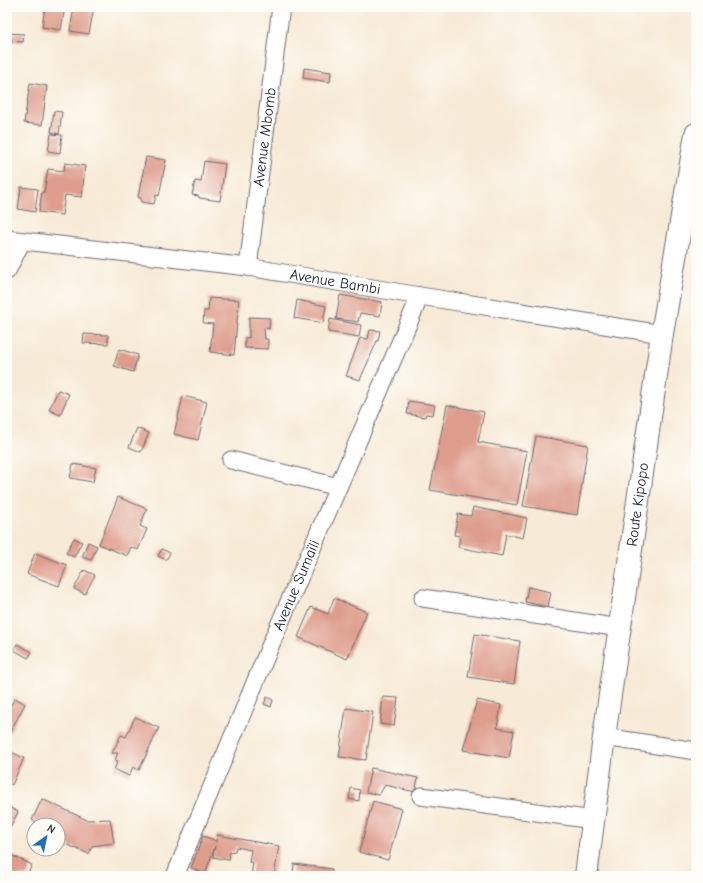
<svg xmlns="http://www.w3.org/2000/svg" width="703" height="883" font-family="'Comic Neue',sans-serif">
	<rect width="100%" height="100%" fill="#fdfcf7"/>
	<filter id="ink" filterUnits="userSpaceOnUse"><feTurbulence type="fractalNoise" baseFrequency=".025" numOctaves="2"/><feDisplacementMap in="SourceGraphic" scale="8" xChannelSelector="R" yChannelSelector="G"/><feConvolveMatrix kernelMatrix="1 2 1 2 8 2 1 2 1" color-interpolation-filters="sRGB"/></filter>
	<filter id="wash" filterUnits="userSpaceOnUse"><feTurbulence type="fractalNoise" baseFrequency=".012" numOctaves="4" result="noise"/><feDisplacementMap in="SourceGraphic" scale="16" xChannelSelector="R" yChannelSelector="G"/><feGaussianBlur stdDeviation="0.9" result="paint"/><feColorMatrix in="noise" values="0 0 0 0 0 0 0 0 0 0 0 0 0 0 0 0 0 1.4 0 .05"/><feComposite in="paint" operator="in"/></filter>
	<g filter="url(#wash)">
		<rect width="100%" height="100%" fill="#f7ead6"/>
		<g id="blocks">
			<g fill="#de9d8c">
				<polygon points="45,7 65,7 61,30 42,27"/>
				<polygon points="74,7 94,7 89,34 70,31"/>
				<polygon points="7,33 24,34 23,42 7,41"/>
				<polygon points="304,68 331,72 330,82 303,78"/>
				<polygon points="30,83 47,86 42,125 24,123"/>
				<polygon points="54,111 62,112 59,134 51,132"/>
				<polygon points="51,134 62,135 60,153 48,151"/>
				<polygon points="146,157 166,160 159,196 156,195 154,204 141,202 141,198 138,197"/>
				<polygon points="204,161 225,164 220,201 199,198 199,196 192,195 195,181 201,182"/>
				<polygon points="65,163 85,166 82,197 65,195 62,215 39,212 42,192 44,192 48,169 64,171"/>
				<polygon points="21,187 38,189 35,212 18,209"/>
				<polygon points="340,295 382,302 380,316 360,313 358,322 336,319"/>
				<polygon points="209,298 239,300 234,355 210,352 213,324 203,323 204,311 208,311"/>
				<polygon points="297,300 326,306 323,323 294,318"/>
				<polygon points="249,317 270,318 269,329 264,328 265,339 268,339 268,349 245,348 245,337 249,338"/>
				<polygon points="330,319 361,325 359,337 328,332"/>
				<polygon points="370,330 380,331 378,341 377,341 360,380 346,376 360,338 368,339"/>
				<polygon points="84,334 108,335 108,344 83,343"/>
				<polygon points="119,349 138,355 133,372 114,366"/>
				<polygon points="58,390 69,394 60,415 49,410"/>
				<polygon points="183,396 207,402 198,440 174,434"/>
				<polygon points="409,401 435,405 433,415 426,414 425,417 407,414"/>
				<polygon points="447,405 484,412 478,442 527,451 517,505 430,490"/>
				<polygon points="137,428 149,433 141,452 129,447"/>
				<polygon points="536,436 588,445 577,515 523,506"/>
				<polygon points="73,464 96,468 93,482 70,478"/>
				<polygon points="118,497 147,509 140,526 147,529 138,550 131,547 127,556 99,544"/>
				<polygon points="473,507 527,518 523,538 506,534 502,556 458,547 460,536 454,535 458,514 471,516"/>
				<polygon points="74,538 82,542 74,557 66,553"/>
				<polygon points="88,542 97,546 91,560 82,557"/>
				<polygon points="162,549 170,553 166,560 158,556"/>
				<polygon points="35,553 67,565 59,586 27,574"/>
				<polygon points="84,570 95,575 85,594 74,589"/>
				<polygon points="528,587 551,592 548,607 525,602"/>
				<polygon points="334,598 367,612 347,659 298,637 311,607 328,614"/>
				<polygon points="475,634 520,641 514,684 468,677"/>
				<polygon points="17,644 32,652 28,658 14,650"/>
				<polygon points="267,697 273,700 271,707 264,704"/>
				<polygon points="383,697 398,698 394,726 380,724"/>
				<polygon points="15,698 25,704 10,732 7,730 7,712"/>
				<polygon points="477,700 501,705 497,728 514,731 509,758 463,750"/>
				<polygon points="346,708 373,712 366,760 339,757"/>
				<polygon points="135,717 159,728 139,770 133,767 129,776 114,769 118,761 115,760 118,753 112,753 121,735 126,737"/>
				<polygon points="7,750 24,758 12,785 7,782"/>
				<polygon points="371,768 418,778 415,792 385,785 379,795 366,792"/>
				<polygon points="351,788 360,790 359,801 349,799"/>
				<polygon points="42,799 87,820 110,819 114,843 92,846 89,854 58,841 59,833 58,825 43,825 32,820"/>
				<polygon points="373,801 402,809 388,860 359,852"/>
				<polygon points="7,806 18,812 7,833"/>
				<polygon points="217,835 279,846 274,876 251,876 253,863 249,862 251,850 236,847 235,851 230,852 229,860 213,857 215,846 205,874 191,868 203,836 214,840 216,842"/>
				<polygon points="7,853 32,865 27,876 7,876"/>
				<polygon points="294,864 332,869 331,876 318,876 293,873"/>
			</g>
		</g>
	</g>
	<g filter="url(#ink)">
		<use href="#blocks" fill-opacity="0" stroke="#6d6871" stroke-width="1"/>
		<g fill="none" stroke-linecap="round" stroke-linejoin="round">
			<defs>
				<g id="street">
					<path id="s1" d="M7 239 248 267 420 296 662 334"/>
					<path id="s2" d="M248 267 281 7"/>
					<polyline points="7,271 22,241"/>
					<polyline points="231,460 338,487"/>
					<polyline points="423,598 620,628"/>
					<polyline points="604,737 696,751"/>
					<polyline points="421,796 593,820"/>
					<path id="s3" d="M175 876 271 644 420 296"/>
				</g>
				<g id="secondary">
					<path id="s4" d="M586 876 604 737 662 334 696 134"/>
				</g>
			</defs>
			<use href="#street" stroke="#6d6871" stroke-width="19"/>
			<use href="#secondary" stroke="#6d6871" stroke-width="24"/>
			<use href="#street" stroke="#fff" stroke-width="17"/>
			<use href="#secondary" stroke="#fff" stroke-width="22"/>
		</g>
	</g>
	<g text-anchor="middle" stroke-width="3" stroke-linejoin="round" paint-order="stroke">
		<g font-size="15" fill="#22223b" stroke="#fdfcf7">
			<text dy="5" stroke="none"><textPath href="#s2" startOffset="131">Avenue Mbomb</textPath></text>
			<text dy="5" stroke="none"><textPath href="#s1" startOffset="331">Avenue Bambi</textPath></text>
			<text dy="5" stroke="none"><textPath href="#s4" startOffset="375">Route Kipopo</textPath></text>
			<text dy="5" stroke="none"><textPath href="#s3" startOffset="315">Avenue Sumaïli</textPath></text>
		</g>
	</g>
	<rect width="703" height="883" fill="none" stroke="#fdfcf7" stroke-width="24"/>
	<g transform="translate(46 837) rotate(33)"><circle r="19" fill="#fdfcf7" stroke="#a5a5ac"/>
	<path d="M0-3L7 15L0 10L-7 15Z" fill="#1f6fb2"/>
	<text y="-6" font-size="11" font-weight="bold" text-anchor="middle" fill="#22223b">N</text>
	</g>
</svg>
